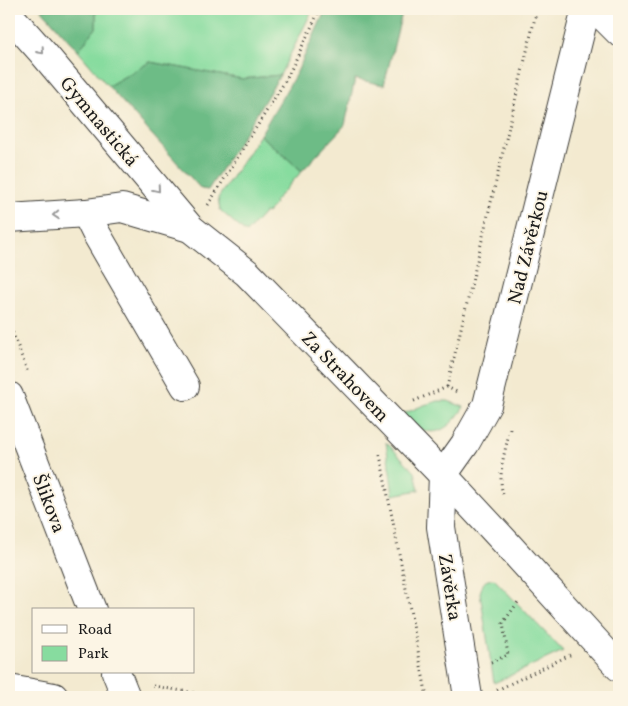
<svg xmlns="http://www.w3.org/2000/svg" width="628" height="706" font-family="Vollkorn,serif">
	<rect width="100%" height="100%" fill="#fcf5e5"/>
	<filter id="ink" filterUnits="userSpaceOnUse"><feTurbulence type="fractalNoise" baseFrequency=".02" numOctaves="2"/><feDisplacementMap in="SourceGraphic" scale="10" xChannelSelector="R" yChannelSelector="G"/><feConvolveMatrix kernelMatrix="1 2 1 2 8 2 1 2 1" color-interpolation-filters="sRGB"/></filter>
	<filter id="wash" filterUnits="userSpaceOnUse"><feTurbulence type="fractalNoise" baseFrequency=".0096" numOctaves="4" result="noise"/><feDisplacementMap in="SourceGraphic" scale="20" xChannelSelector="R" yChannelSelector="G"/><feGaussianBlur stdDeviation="1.12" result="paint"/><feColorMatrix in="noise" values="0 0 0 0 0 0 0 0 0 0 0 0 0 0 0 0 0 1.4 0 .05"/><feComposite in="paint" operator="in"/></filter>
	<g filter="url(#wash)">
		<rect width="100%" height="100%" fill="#f3ead0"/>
		<g fill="#87dc9f" stroke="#527c5e">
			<polygon points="96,9 313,9 280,75 242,79 150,62 108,86 78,51 96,28"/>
			<polygon points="260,135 302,171 274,202 275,204 267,213 265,212 246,233 220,210 218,198"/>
			<path d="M438 401H448L464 407C446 435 427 442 403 414L424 405Z"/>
			<polygon points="386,442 415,472 419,490 393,495"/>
			<path d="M494 579 563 651 494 683 480 593C483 583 483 580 494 579Z"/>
		</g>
		<g fill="#6dbc86" stroke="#446c51">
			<polygon points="41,9 96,9 96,28 78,51"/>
			<polygon points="326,9 403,9 384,85 355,79 345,125 302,171 260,135 297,72"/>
			<polygon points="150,62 242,79 280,75 251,123 208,190 201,189 108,86"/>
		</g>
	</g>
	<g filter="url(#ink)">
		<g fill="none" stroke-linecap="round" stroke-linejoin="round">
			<defs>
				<g id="minor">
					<polyline points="596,9 619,32"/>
					<polyline points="9,15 43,53 190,228"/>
					<polyline points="86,213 96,233 185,386"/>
					<polyline points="9,218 86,213 122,208 190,228 247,273 443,475 508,545 619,667"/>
					<polyline points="9,396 92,610"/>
					<polyline points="443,475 465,444 487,405 586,9"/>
					<polyline points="443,475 441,527 468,697"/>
					<polyline points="116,672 126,697"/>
					<polyline points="9,689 54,697"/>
				</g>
			</defs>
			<use href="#minor" stroke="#3c3b37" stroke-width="30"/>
			<g stroke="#3c3b37" stroke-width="3" stroke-dasharray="1 4" stroke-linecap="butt">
				<polyline points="208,205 287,78 320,9"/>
				<polyline points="9,323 28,373"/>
				<polyline points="447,387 537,9"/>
				<polyline points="414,401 447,387 459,393"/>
				<polyline points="380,455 427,697"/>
				<path d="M503 494C497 473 506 449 510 429"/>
				<polyline points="491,662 508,655 503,623 518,602"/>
				<polyline points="153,686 218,697"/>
				<polyline points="497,690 570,655"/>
			</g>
			<use href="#minor" stroke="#fff" stroke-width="28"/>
		</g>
		<defs><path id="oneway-chevron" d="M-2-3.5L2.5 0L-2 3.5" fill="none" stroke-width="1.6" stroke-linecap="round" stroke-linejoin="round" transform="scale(1.25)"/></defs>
		<g stroke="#999">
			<use href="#oneway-chevron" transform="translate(41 51) rotate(49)"/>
			<use href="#oneway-chevron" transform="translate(157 189) rotate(50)"/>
			<use href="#oneway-chevron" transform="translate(56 215) rotate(176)"/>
		</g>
	</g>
	<g text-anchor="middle" stroke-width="4" stroke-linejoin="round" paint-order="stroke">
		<g font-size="19" fill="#1c1c1c" stroke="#fcf5e5">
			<text transform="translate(100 121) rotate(50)" y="7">Gymnastická</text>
			<text transform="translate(527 247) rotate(-76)" y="7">Nad Závěrkou</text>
			<text transform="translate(346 376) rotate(46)" y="7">Za Strahovem</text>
			<text transform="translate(50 503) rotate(69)" y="7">Šlikova</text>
			<text transform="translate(451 587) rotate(81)" y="7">Závěrka</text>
		</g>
	</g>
	<rect width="628" height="706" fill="none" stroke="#fcf5e5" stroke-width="30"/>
	<rect x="32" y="608" width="162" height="65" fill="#fcf5e5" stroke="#a29e95"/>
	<rect x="42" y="625" width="25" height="8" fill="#ffffff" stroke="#a29e95"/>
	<text x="78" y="634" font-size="15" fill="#1c1c1c">Road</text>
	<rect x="42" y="646" width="25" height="15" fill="#87dc9f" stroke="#a29e95"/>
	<text x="78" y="658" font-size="15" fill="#1c1c1c">Park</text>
</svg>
